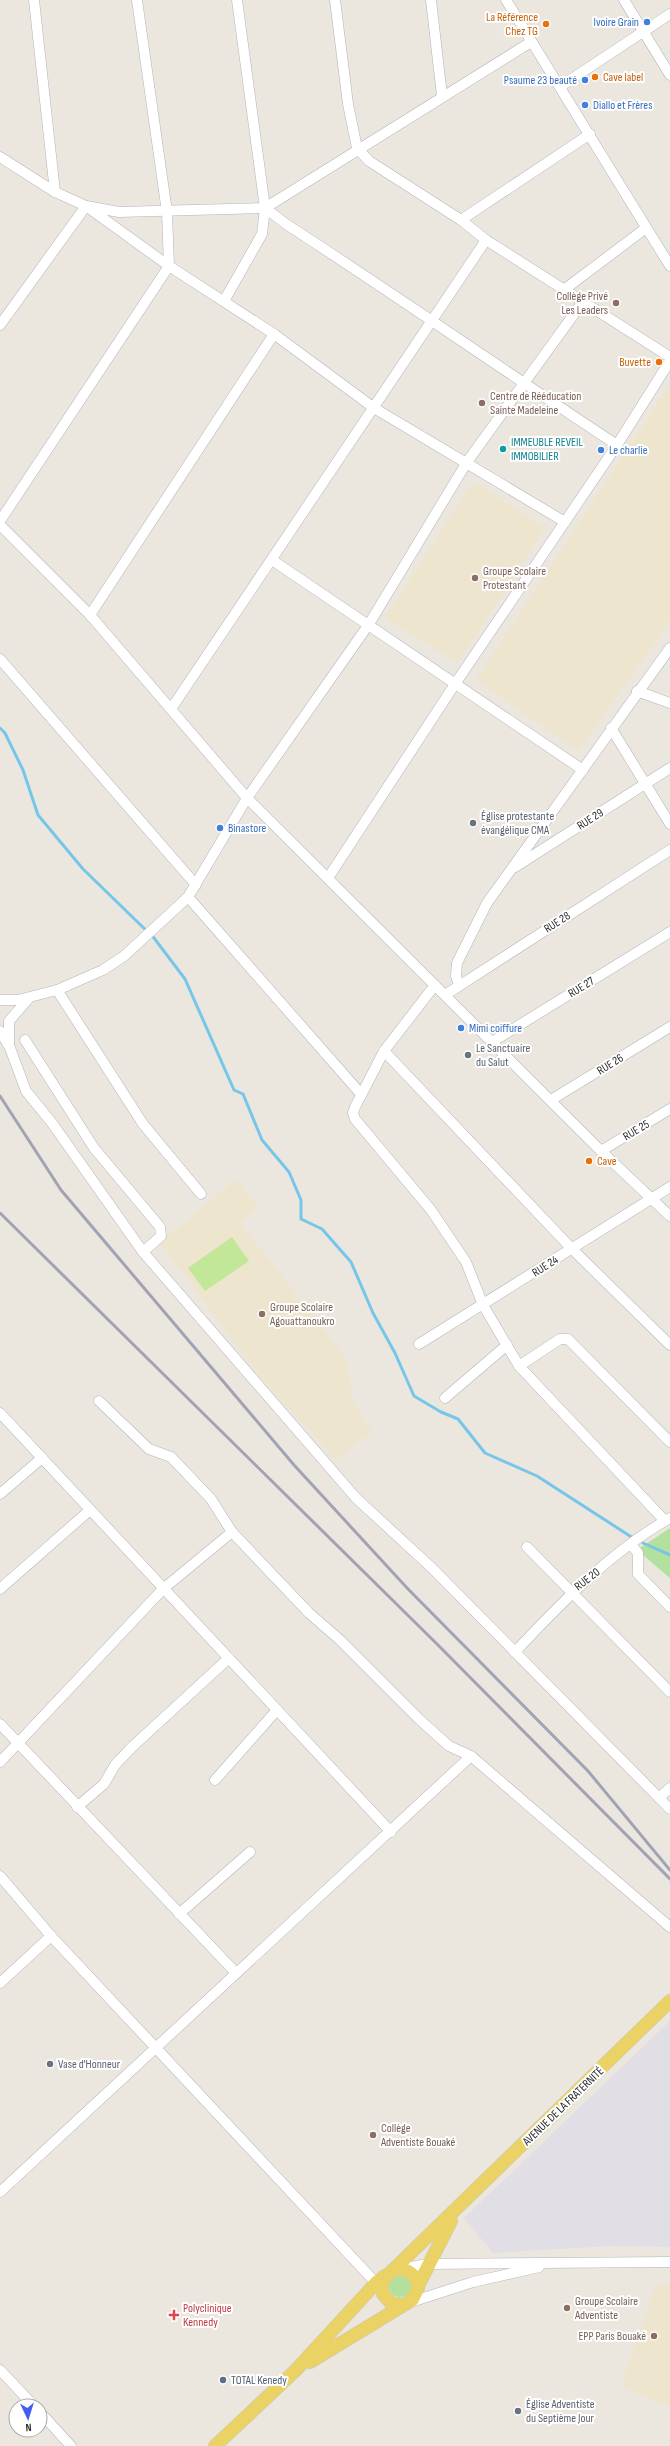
<svg xmlns="http://www.w3.org/2000/svg" width="670" height="2446" font-family="'Sofia Sans Condensed',sans-serif">
	<rect width="100%" height="100%" fill="#ece7de"/>
	<polygon fill="#e1dee5" points="670,2021 670,2247 610,2246 493,2253 464,2218"/>
	<g fill="#ede5ce">
		<polygon points="670,384 670,621 578,751 476,680"/>
		<polygon points="478,484 545,528 458,663 385,618 468,489"/>
		<polygon points="236,1179 258,1207 240,1222 347,1360 353,1400 372,1432 336,1460 262,1379 160,1243"/>
		<polygon points="657,2283 670,2286 670,2407 621,2386"/>
	</g>
	<g fill="#b1e19d">
		<polygon points="670,1528 670,1578 637,1550"/>
		<circle cx="400" cy="2286" r="11"/>
	</g>
	<polygon fill="#c3e799" points="232,1237 249,1261 205,1291 188,1268"/>
	<g fill="none" stroke-linecap="round" stroke-linejoin="round">
		<g stroke="#76c6ea" stroke-width="3">
			<polyline points="0,728 5,733 23,770 38,815 83,869 154,938 185,979 234,1090 243,1094 262,1140 289,1172 301,1200 301,1219 322,1229 351,1262 373,1313 395,1353 414,1396 441,1412 458,1419 485,1453 537,1476 633,1538"/>
			<polyline points="643,1543 670,1555"/>
		</g>
		<defs>
			<g id="minor">
				<polyline points="34,0 55,192"/>
				<path d="M237 0 265 208 286 224C397 296 506 372 617 445"/>
				<polyline points="335,0 348,104 357,148 369,161 461,220 486,240 670,357"/>
				<polyline points="431,0 442,96"/>
				<polyline points="506,0 670,266"/>
				<polyline points="624,0 670,75"/>
				<polyline points="561,86 670,14"/>
				<polyline points="0,157 55,192 86,206 169,266 274,334 374,408 565,522"/>
				<polyline points="461,220 590,134"/>
				<polyline points="565,289 646,228"/>
				<polyline points="224,301 262,234 265,208"/>
				<polyline points="0,325 86,206 119,212 265,208 531,42"/>
				<polyline points="0,521 169,266 167,212 137,0"/>
				<polyline points="0,525 90,615 247,798 601,1151 670,1216"/>
				<polyline points="272,560 583,770"/>
				<polyline points="90,615 274,334"/>
				<polyline points="0,659 196,885"/>
				<polyline points="637,691 670,703"/>
				<polyline points="171,709 486,240"/>
				<polyline points="611,728 670,824"/>
				<polyline points="515,867 670,768"/>
				<polyline points="328,878 455,684 617,445 670,361"/>
				<polyline points="188,897 361,1094"/>
				<polyline points="435,985 384,1051 355,1107 353,1113 355,1119 431,1210 466,1262 483,1305 519,1366 665,1521"/>
				<polyline points="459,985 456,976 457,963 487,903 670,648"/>
				<polyline points="57,990 143,1124 201,1194"/>
				<polyline points="445,995 670,850"/>
				<polyline points="0,1000 18,1000 57,990 103,970 124,956 188,897 247,798 369,624 467,462 582,303"/>
				<polyline points="0,1031 10,1048 26,1091 52,1123 143,1252 356,1498 432,1568 670,1809"/>
				<polyline points="25,1040 94,1148 160,1227 161,1236 143,1252"/>
				<polyline points="492,1042 670,932"/>
				<polyline points="9,1045 9,1021 29,998"/>
				<polyline points="384,1051 572,1249 670,1345"/>
				<polyline points="551,1100 670,1027"/>
				<polyline points="601,1151 670,1109"/>
				<polyline points="419,1344 670,1187"/>
				<polyline points="519,1366 560,1339 568,1339 670,1442"/>
				<polyline points="445,1398 507,1345"/>
				<polyline points="99,1401 149,1449 171,1457 211,1499 232,1532"/>
				<polyline points="0,1413 391,1832"/>
				<polyline points="0,1494 42,1458"/>
				<polyline points="631,1545 638,1553 638,1574 670,1607"/>
				<polyline points="527,1547 670,1692"/>
				<polyline points="0,1589 90,1510"/>
				<path d="M515 1652C561 1603 610 1552 670 1518"/>
				<polyline points="0,1724 236,1973"/>
				<polyline points="0,1762 163,1589 232,1532 309,1613 340,1640 419,1719 449,1746 471,1756 670,1927"/>
				<polyline points="215,1780 277,1710"/>
				<polyline points="659,1798 670,1788"/>
				<polyline points="77,1807 104,1784 115,1765 132,1747 229,1658"/>
				<polyline points="0,1876 51,1936 376,2283"/>
				<polyline points="179,1914 250,1852"/>
				<polyline points="0,1983 51,1936"/>
				<polyline points="0,2192 471,1756"/>
				<polyline points="401,2269 427,2264 670,2262"/>
				<polyline points="408,2303 473,2282 539,2267"/>
				<polyline points="0,2370 34,2406"/>
				<polyline points="40,2412 71,2446"/>
			</g>
			<g id="major">
				<polyline points="393,2270 670,2001"/>
				<polyline points="418,2286 451,2221"/>
				<path d="M310 2362 412 2300 418 2288C417 2274 406 2267 393 2270L382 2281 383 2294 391 2303 403 2305"/>
				<polyline points="215,2446 295,2371 376,2283 385,2276"/>
			</g>
		</defs>
		<use href="#minor" stroke="#b1b4be" stroke-width="11"/>
		<use href="#major" stroke="#c8c8c8" stroke-width="14"/>
		<use href="#minor" stroke="#fff" stroke-width="10"/>
		<use href="#major" stroke="#ebd264" stroke-width="13"/>
		<g stroke="#a1a3b5" stroke-width="3">
			<polyline points="0,1096 61,1190 294,1465 408,1589 588,1771 670,1870"/>
			<polyline points="0,1213 437,1644 670,1879"/>
		</g>
	</g>
	<g fill="#3f7fe0" stroke="#fff" stroke-width="1.5">
		<circle cx="647" cy="22" r="4"/>
		<circle cx="585" cy="80" r="4"/>
		<circle cx="585" cy="105" r="4"/>
		<circle cx="601" cy="450" r="4"/>
		<circle cx="220" cy="828" r="4"/>
		<circle cx="461" cy="1028" r="4"/>
	</g>
	<g fill="#e8710a" stroke="#fff" stroke-width="1.5">
		<circle cx="546" cy="24" r="4"/>
		<circle cx="595" cy="77" r="4"/>
		<circle cx="659" cy="362" r="4"/>
		<circle cx="589" cy="1161" r="4"/>
	</g>
	<g fill="#8d6e63" stroke="#fff" stroke-width="1.5">
		<circle cx="616" cy="303" r="4"/>
		<circle cx="482" cy="403" r="4"/>
		<circle cx="475" cy="578" r="4"/>
		<circle cx="262" cy="1314" r="4"/>
		<circle cx="373" cy="2135" r="4"/>
		<circle cx="567" cy="2308" r="4"/>
		<circle cx="654" cy="2336" r="4"/>
	</g>
	<circle fill="#0f9aa8" stroke="#fff" stroke-width="1.5" cx="503" cy="449" r="4"/>
	<g fill="#6b7280" stroke="#fff" stroke-width="1.5">
		<circle cx="473" cy="823" r="4"/>
		<circle cx="468" cy="1055" r="4"/>
		<circle cx="50" cy="2064" r="4"/>
		<circle cx="518" cy="2411" r="4"/>
	</g>
	<path fill="#e0444e" stroke="#fff" stroke-width="1.5" d="M172 2309h4v4h4v4h-4v4h-4v-4h-4v-4h4z"/>
	<circle fill="#5c6f8a" stroke="#fff" stroke-width="1.5" cx="223" cy="2380" r="4"/>
	<g text-anchor="middle" stroke-width="4" stroke-linejoin="round" paint-order="stroke">
		<g font-size="12" fill="#c56008" stroke="#fff" text-anchor="end">
			<text x="538" y="21">La Référence<tspan x="538" dy="14">Chez TG</tspan></text>
			<text x="603" y="81" text-anchor="start">Cave label</text>
			<text x="651" y="366">Buvette</text>
			<text x="597" y="1165" text-anchor="start">Cave</text>
		</g>
		<g font-size="12" fill="#366cbe" stroke="#fff" text-anchor="start">
			<text x="639" y="26" text-anchor="end">Ivoire Grain</text>
			<text x="577" y="84" text-anchor="end">Psaume 23 beauté</text>
			<text x="593" y="109">Diallo et Frères</text>
			<text x="609" y="454">Le charlie</text>
			<text x="228" y="832">Binastore</text>
			<text x="469" y="1032">Mimi coiffure</text>
		</g>
		<g font-size="12" fill="#785e54" stroke="#fff" text-anchor="start">
			<text x="608" y="300" text-anchor="end">Collège Privé<tspan x="608" dy="14">Les Leaders</tspan></text>
			<text x="490" y="400">Centre de Rééducation<tspan x="490" dy="14">Sainte Madeleine</tspan></text>
			<text x="483" y="575">Groupe Scolaire<tspan x="483" dy="14">Protestant</tspan></text>
			<text x="270" y="1311">Groupe Scolaire<tspan x="270" dy="14">Agouattanoukro</tspan></text>
			<text x="381" y="2132">Collège<tspan x="381" dy="14">Adventiste Bouaké</tspan></text>
			<text x="575" y="2305">Groupe Scolaire<tspan x="575" dy="14">Adventiste</tspan></text>
			<text x="646" y="2340" text-anchor="end">EPP Paris Bouaké</text>
		</g>
		<g font-size="12" fill="#0d838f" stroke="#fff" text-anchor="start">
			<text x="511" y="446">IMMEUBLE REVEIL<tspan x="511" dy="14">IMMOBILIER</tspan></text>
		</g>
		<g font-size="12" fill="#5b616d" stroke="#fff" text-anchor="start">
			<text x="481" y="820">Église protestante<tspan x="481" dy="14">évangélique CMA</tspan></text>
			<text x="476" y="1052">Le Sanctuaire<tspan x="476" dy="14">du Salut</tspan></text>
			<text x="58" y="2068">Vase d'Honneur</text>
			<text x="526" y="2408">Église Adventiste<tspan x="526" dy="14">du Septième Jour</tspan></text>
		</g>
		<g font-size="12" fill="#2b2b2b" stroke="#fff">
			<text transform="translate(590 819) rotate(-33)" y="4">RUE 29</text>
			<text transform="translate(557 922) rotate(-33)" y="4">RUE 28</text>
			<text transform="translate(581 987) rotate(-32)" y="4">RUE 27</text>
			<text transform="translate(610 1064) rotate(-32)" y="4">RUE 26</text>
			<text transform="translate(636 1130) rotate(-31)" y="4">RUE 25</text>
			<text transform="translate(545 1266) rotate(-33)" y="4">RUE 24</text>
			<text transform="translate(587 1579) rotate(-38)" y="4">RUE 20</text>
			<text transform="translate(563 2106) rotate(-44)" y="4">AVENUE DE LA FRATERNITÉ</text>
		</g>
		<g font-size="12" fill="#be3a42" stroke="#fff" text-anchor="start">
			<text x="183" y="2312">Polyclinique<tspan x="183" dy="14">Kennedy</tspan></text>
		</g>
		<g font-size="12" fill="#4e5e75" stroke="#fff" text-anchor="start">
			<text x="231" y="2384">TOTAL Kenedy</text>
		</g>
	</g>
	<g transform="translate(28 2418) rotate(176)"><circle r="19" fill="#ffffff" stroke="#aaaaaa"/>
	<path d="M0-3L7 15L0 10L-7 15Z" fill="#455df3"/>
	<text y="-6" font-size="11" font-weight="bold" text-anchor="middle" fill="#2b2b2b">N</text>
	</g>
</svg>
